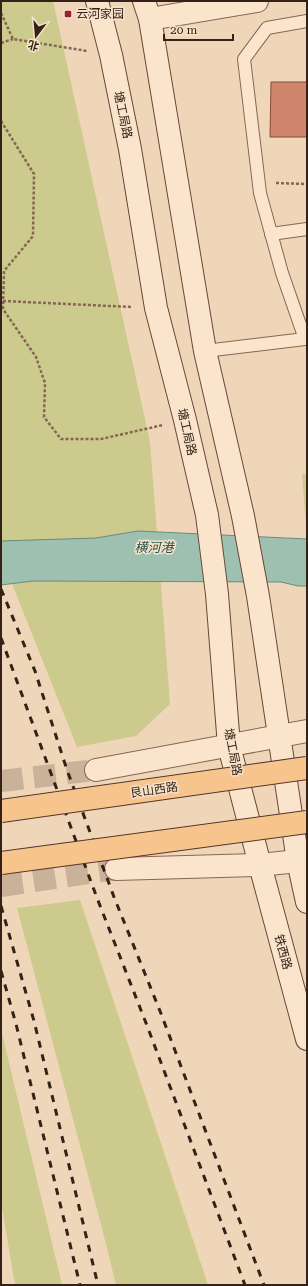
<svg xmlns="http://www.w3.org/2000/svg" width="308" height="1286" font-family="'Roboto Serif','Noto Sans SC',serif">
	<rect width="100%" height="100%" fill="#efd6b9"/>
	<g fill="#cdca8e">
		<polygon points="1,1 53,1 150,442 170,704 136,736 77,747 1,556"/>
		<polygon points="302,474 307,474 307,537"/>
		<polygon points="80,900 208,1285 116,1285 103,1232 17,908"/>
		<polygon points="1,1029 62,1285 15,1285 1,1202"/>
	</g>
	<polygon fill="#9ec0b0" stroke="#668d7d" points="138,531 307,539 307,586 298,586 281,582 33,581 1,585 1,541 96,538"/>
	<polygon fill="#d0866d" stroke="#874a38" points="271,82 307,82 307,137 270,137"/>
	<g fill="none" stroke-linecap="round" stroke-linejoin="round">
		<g stroke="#cab299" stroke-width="22" stroke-dasharray="22 11" stroke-linecap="butt">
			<polyline points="1,781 96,770"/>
			<polyline points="1,886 116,869"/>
		</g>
		<defs>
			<g id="service">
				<polyline points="271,234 307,229"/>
				<polyline points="205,351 305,339 282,273 260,193 244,59 267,28 307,21"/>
			</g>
			<g id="minor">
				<polyline points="150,19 257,1"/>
				<polyline points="96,770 307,731"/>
				<polyline points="116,869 260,865 307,860"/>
			</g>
			<g id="secondary">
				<polyline points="97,1 111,55 130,149 156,308 185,420 207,515 217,594 229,746 260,865 307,1039"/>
				<polyline points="144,1 150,19 205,351 243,516 258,596 298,861 307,902"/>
			</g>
		</defs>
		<use href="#service" stroke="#866653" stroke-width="14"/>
		<use href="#minor" stroke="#866653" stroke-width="24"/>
		<use href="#secondary" stroke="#684737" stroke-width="24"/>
		<g stroke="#866653" stroke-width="2.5" stroke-dasharray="3 2" stroke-linecap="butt">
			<polyline points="1,13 13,39 87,51"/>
			<polyline points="1,43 13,39"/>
			<polyline points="1,121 34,174 33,236 4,271 3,309 36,357 45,383 44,417 61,439 101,439 163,425"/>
			<polyline points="276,183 307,184"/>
			<polyline points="3,301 132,307"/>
		</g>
		<use href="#service" stroke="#fae5cc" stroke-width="12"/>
		<use href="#minor" stroke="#fae5cc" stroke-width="22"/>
		<use href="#secondary" stroke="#fae5cc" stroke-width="22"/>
		<g stroke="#342219" stroke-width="3" stroke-dasharray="7 7" stroke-linecap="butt">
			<polyline points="1,589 35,671 67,770 114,897 160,1011 264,1285"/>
			<polyline points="1,638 97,898 146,1023 245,1285"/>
			<polyline points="1,906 34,1021 98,1285"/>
			<polyline points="1,971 16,1024 80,1285"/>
		</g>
		<defs>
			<g id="primary-bridge">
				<polyline points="1,811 307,768"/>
				<polyline points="1,863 307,822"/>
			</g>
		</defs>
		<use href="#primary-bridge" stroke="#533529" stroke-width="24" stroke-linecap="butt"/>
		<use href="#primary-bridge" stroke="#f7c48d" stroke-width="22"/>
	</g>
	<rect fill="#982135" stroke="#f7e2c9" stroke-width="1.5" x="64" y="10" width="8" height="8" rx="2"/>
	<g text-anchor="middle" stroke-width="3" stroke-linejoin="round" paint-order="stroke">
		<g font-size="12" fill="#342219" stroke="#f7e2c9" text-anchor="start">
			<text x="76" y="18">云河家园</text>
		</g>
		<g font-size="12" fill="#342219" stroke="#f7e2c9">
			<text transform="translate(123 115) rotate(78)" y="4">塘工局路</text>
			<text transform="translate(187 432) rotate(77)" y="4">塘工局路</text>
			<text transform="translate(233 752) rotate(79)" y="4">塘工局路</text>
			<text transform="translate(154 790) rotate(-8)" y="4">艮山西路</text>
			<text transform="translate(283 952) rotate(75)" y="4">铁西路</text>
		</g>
		<g font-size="13" font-style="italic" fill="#28554b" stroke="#f7e2c9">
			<text x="154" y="552">横河港</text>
		</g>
	</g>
	<rect width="308" height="1286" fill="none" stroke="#342219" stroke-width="4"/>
	<g transform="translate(36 36) rotate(196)" stroke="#f7e2c9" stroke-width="3" paint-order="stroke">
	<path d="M0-3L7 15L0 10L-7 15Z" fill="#342219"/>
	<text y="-6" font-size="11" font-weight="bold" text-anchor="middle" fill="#342219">北</text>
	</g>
	<path d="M164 34v6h69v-6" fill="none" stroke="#342219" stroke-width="2"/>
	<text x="170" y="34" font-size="12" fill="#342219" stroke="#f7e2c9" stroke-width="3" paint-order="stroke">20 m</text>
</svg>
